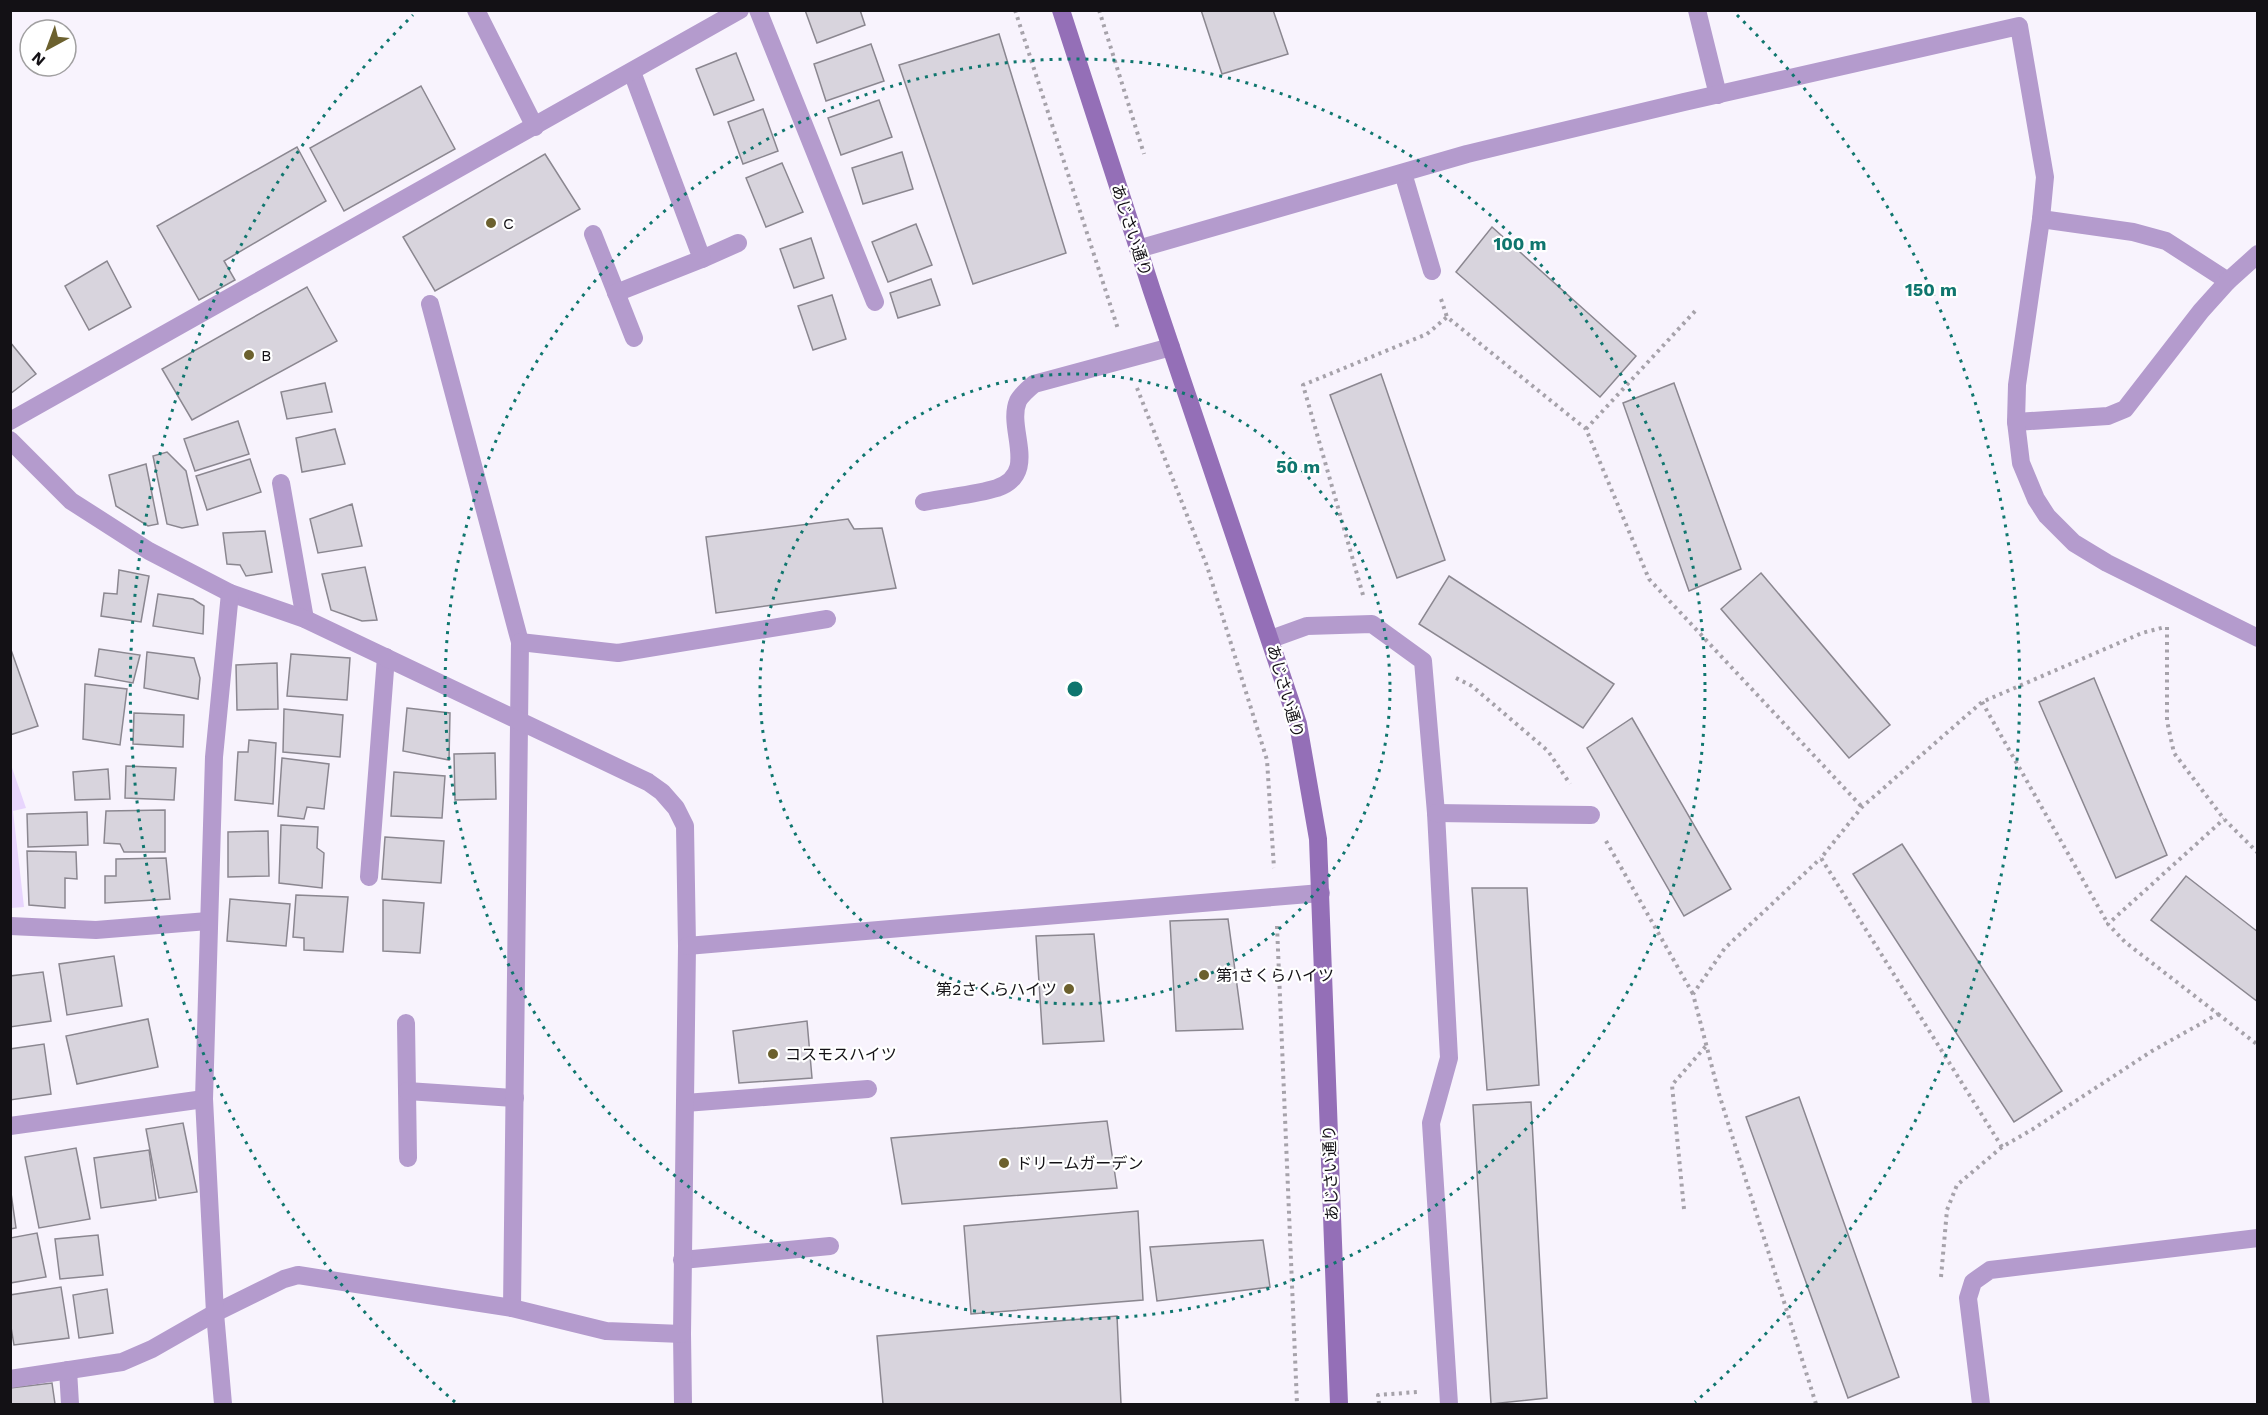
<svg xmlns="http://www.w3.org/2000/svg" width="2268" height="1415" font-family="'Work Sans','Noto Sans JP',sans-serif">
	<rect width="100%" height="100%" fill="#f8f3fd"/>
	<polygon fill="#e8d5fd" points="10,762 26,808 13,811 24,907 11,908"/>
	<g fill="#d8d4dd" stroke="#8b8790" stroke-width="1.5">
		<polygon points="805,10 860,10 865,25 817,43"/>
		<polygon points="1201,10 1273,10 1288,54 1222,74"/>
		<polygon points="999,34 1066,253 973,284 899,65"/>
		<polygon points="871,44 884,81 826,101 814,64"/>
		<polygon points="736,53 754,100 714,115 696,69"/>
		<polygon points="421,86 455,149 344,211 310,148"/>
		<polygon points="879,100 892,137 841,155 828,118"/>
		<polygon points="763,109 778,151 743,164 728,122"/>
		<polygon points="297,147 326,201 224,261 235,280 199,300 157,226"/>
		<polygon points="902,152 913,189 863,204 852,168"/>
		<polygon points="545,154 580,209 435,291 403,237"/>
		<polygon points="782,163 803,212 766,227 746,178"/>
		<polygon points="916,224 932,265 888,282 872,242"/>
		<polygon points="1492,227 1636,356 1600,397 1456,272"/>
		<polygon points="811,238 824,278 794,288 780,249"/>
		<polygon points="107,261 131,307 89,330 65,286"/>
		<polygon points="931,279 940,305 898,318 890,293"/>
		<polygon points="307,287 337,341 192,420 162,369"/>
		<polygon points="832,295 846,339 813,350 798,306"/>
		<polygon points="10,342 36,374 10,394"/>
		<polygon points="1381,374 1445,560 1397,578 1330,395"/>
		<polygon points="325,383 332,412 287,419 281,392"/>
		<polygon points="1674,383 1741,569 1689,591 1623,403"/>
		<polygon points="238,421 249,454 195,471 184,439"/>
		<polygon points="335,429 345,464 302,472 296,438"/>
		<polygon points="167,452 186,471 198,525 182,528 167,524 153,456"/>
		<polygon points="250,459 261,492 207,510 196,476"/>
		<polygon points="146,464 158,524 148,526 116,506 109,475"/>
		<polygon points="352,504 362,546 318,553 310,519"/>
		<polygon points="848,519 854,529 882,528 896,588 716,613 706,537"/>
		<polygon points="265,531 272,572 246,576 240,565 227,564 223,533"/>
		<polygon points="365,567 377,620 362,621 331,610 322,574"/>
		<polygon points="119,570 149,576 141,622 101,616 104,593 117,594"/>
		<polygon points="1761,573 1890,725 1849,758 1721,609"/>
		<polygon points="1449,576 1614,684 1583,728 1419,624"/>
		<polygon points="158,594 193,599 204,606 203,634 153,626"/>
		<polygon points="10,647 38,726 10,735"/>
		<polygon points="99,649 140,655 133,683 95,676"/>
		<polygon points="147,652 194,658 200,678 198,699 144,688"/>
		<polygon points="291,654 350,658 347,700 287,696"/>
		<polygon points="277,663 278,709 237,710 236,665"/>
		<polygon points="2094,678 2167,855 2116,878 2039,702"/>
		<polygon points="85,684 127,689 120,745 83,739"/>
		<polygon points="407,708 450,713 449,760 403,751"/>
		<polygon points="284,709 343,715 340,757 283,752"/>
		<polygon points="134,713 184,715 183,747 133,744"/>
		<polygon points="1632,718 1731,889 1684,916 1587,748"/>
		<polygon points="249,740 276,743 273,804 235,800 238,752 248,752"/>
		<polygon points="495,753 496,799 455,800 454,754"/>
		<polygon points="282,758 329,764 324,809 307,807 304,819 278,816"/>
		<polygon points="126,766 176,768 174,800 125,798"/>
		<polygon points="108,769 110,799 75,800 73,772"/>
		<polygon points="394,772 445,776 442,818 391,816"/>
		<polygon points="165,810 165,852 124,852 120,844 104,843 106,811"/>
		<polygon points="87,812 88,845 28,847 27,814"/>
		<polygon points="281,825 318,827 317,848 324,853 322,888 279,883"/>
		<polygon points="268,831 269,876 228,877 228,832"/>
		<polygon points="385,837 444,841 441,883 382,879"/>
		<polygon points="1902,844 2062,1091 2014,1122 1853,874"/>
		<polygon points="27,851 76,852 77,879 65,878 65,908 29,905"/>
		<polygon points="166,858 170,899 105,903 105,876 116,876 116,859"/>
		<polygon points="2186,876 2258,932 2258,1002 2151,920"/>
		<polygon points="1472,888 1527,888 1539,1085 1487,1090"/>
		<polygon points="296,895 348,897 343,952 304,950 304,938 293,937"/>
		<polygon points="230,899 290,904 286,946 227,941"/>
		<polygon points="383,900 424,903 420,953 383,951"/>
		<polygon points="1228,919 1243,1029 1176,1031 1170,921"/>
		<polygon points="1094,934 1104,1041 1043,1044 1036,936"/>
		<polygon points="114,956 122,1006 67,1015 59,964"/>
		<polygon points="43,972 51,1021 10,1027 10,976"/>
		<polygon points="148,1019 158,1067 77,1084 66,1036"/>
		<polygon points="807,1021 812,1078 739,1083 733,1031"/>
		<polygon points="44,1044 51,1094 10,1100 10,1049"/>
		<polygon points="1799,1097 1899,1377 1848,1398 1746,1117"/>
		<polygon points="1531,1102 1547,1398 1491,1404 1473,1105"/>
		<polygon points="1107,1121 1117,1188 902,1204 891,1138"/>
		<polygon points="183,1123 197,1192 159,1198 146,1129"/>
		<polygon points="76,1148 90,1219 39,1228 25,1157"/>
		<polygon points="149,1150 156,1200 101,1208 94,1158"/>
		<polygon points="10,1186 16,1228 10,1229"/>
		<polygon points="1138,1211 1143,1300 971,1314 964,1226"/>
		<polygon points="37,1233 46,1277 10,1283 10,1238"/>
		<polygon points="98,1235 103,1275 60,1279 55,1239"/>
		<polygon points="1263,1240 1270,1287 1157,1301 1150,1247"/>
		<polygon points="61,1287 69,1338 14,1345 10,1321 10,1295"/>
		<polygon points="107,1289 113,1333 79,1338 73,1295"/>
		<polygon points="1117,1316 1121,1404 883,1404 877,1336"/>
		<polygon points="52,1383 55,1404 10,1404 10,1388"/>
	</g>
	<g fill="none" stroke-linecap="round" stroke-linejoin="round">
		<g stroke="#a6a2aa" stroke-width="4" stroke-dasharray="3 4.5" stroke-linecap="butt">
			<polyline points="1015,10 1118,329"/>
			<polyline points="1099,10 1144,154"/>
			<polyline points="1441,299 1447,317 1586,429 1649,579 1862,807"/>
			<polyline points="1137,388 1207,566 1267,760 1274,868"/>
			<polyline points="1586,429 1698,308"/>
			<polyline points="1363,595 1303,385 1427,334 1447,317"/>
			<polyline points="2167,627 2167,721 2174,753 2224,819 2258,853"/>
			<polyline points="1456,678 1472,686 1548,751 1570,784"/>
			<polyline points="1982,702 2108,924"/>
			<polyline points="1606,841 1693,994"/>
			<polyline points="1277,926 1297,1404"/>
			<polyline points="2218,1014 2258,1045"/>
			<polyline points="2002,1147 1821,858 1862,807 1982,702 2142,633 2165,627"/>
			<polyline points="1684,1209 1672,1085 1706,1046"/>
			<polyline points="1941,1277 1947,1210 1957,1185 2002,1147 2033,1129 2152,1051 2218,1014 2125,942 2108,924 2224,819"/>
			<polyline points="1379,1404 1378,1395 1417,1392"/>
			<polyline points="1816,1404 1719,1094 1693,994 1725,948 1821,858"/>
		</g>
		<g stroke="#b49bcd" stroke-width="18">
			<polyline points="476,10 535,127"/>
			<polyline points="758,10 875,302"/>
			<polyline points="1403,173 1432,271"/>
			<polyline points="2041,219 2133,232 2166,241 2228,281"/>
			<polyline points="593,234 634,338"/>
			<polyline points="702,259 738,243"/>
			<polyline points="616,293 702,259 632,72"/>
			<polyline points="2016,422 2108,416 2125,409 2201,311 2228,281 2258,254"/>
			<polyline points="281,483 305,619"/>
			<polyline points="1271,639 1307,626 1372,624 1423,661 1436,813 1449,1058 1431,1123 1449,1404"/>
			<polyline points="1436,813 1591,815"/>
			<polyline points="369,877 386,657"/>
			<polyline points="406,1023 408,1158"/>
			<polyline points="407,1091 515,1098"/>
			<polyline points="685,1103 868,1089"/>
			<polyline points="682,1260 830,1246"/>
			<polyline points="68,1370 70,1404"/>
		</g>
		<g stroke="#b49bcd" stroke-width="18">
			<polyline points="1697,10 1718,95"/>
			<polyline points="1138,249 1467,154 1684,102 2019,26 2045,177 2041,219 2017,385 2016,422 2021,463 2036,499 2047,516 2074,543 2107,563 2258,638"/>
			<polyline points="430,304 520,642 512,1308"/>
			<polyline points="10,421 740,10"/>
			<polyline points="10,440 71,501 149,551 230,593 305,619 648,782 662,792 676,808 685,826 687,946 682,1334 683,1404"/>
			<path d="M924 502C947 497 974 495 997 488 1040 473 1006 429 1018 401 1021 395 1028 389 1034 384L1171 347"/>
			<polyline points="520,642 618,653 827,619"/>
			<polyline points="10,926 96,930 208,921"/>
			<polyline points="687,946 1321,893"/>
			<polyline points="10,1126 204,1099"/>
			<polyline points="10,1379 122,1362 152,1349 215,1313 284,1279 298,1275 512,1308 606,1331 682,1334"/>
			<polyline points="223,1404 215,1313 204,1099 214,757 230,593"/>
			<polyline points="1981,1404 1968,1298 1973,1282 1990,1270 2258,1238"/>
		</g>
		<polyline stroke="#946fb7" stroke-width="18" points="1061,10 1152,291 1298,724 1318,839 1339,1404"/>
	</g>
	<g fill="none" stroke="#0f766e" stroke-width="3" stroke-dasharray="3 6">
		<circle cx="1075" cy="689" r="315"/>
		<circle cx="1075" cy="689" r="630"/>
		<path d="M455 1402A945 945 0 0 1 413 15M1737 15A945 945 0 0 1 1695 1402"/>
	</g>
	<g fill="#6c612e" stroke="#fff" stroke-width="2">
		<circle cx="491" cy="223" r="6"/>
		<circle cx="249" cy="355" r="6"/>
		<circle cx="1204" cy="975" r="6"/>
		<circle cx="1069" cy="989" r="6"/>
		<circle cx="773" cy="1054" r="6"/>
		<circle cx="1004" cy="1163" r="6"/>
	</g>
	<g text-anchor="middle" stroke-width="4.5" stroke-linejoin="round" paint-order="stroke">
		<g font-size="16" fill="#131115" stroke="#fff" text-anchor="start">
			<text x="503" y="229">C</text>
			<text x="261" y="361">B</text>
			<text x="1216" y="981">第1さくらハイツ</text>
			<text x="1057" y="995" text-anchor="end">第2さくらハイツ</text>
			<text x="785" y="1060">コスモスハイツ</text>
			<text x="1016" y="1169">ドリームガーデン</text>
		</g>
		<g font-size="16" fill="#131115" stroke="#fff">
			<text transform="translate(1132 230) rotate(72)" y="6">あじさい通り</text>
			<text transform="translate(1286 691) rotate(74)" y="6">あじさい通り</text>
			<text transform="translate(1330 1173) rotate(-92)" y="6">あじさい通り</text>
		</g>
	</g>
	<circle cx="1075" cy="689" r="9" fill="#0f766e" stroke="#fff" stroke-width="3"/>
	<g font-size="18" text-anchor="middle" font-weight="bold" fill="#0f766e" stroke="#fff" stroke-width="4.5" stroke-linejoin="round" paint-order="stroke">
		<text x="1520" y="250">100 m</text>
		<text x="1931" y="296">150 m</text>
		<text x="1298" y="473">50 m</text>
	</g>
	<rect width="2268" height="1415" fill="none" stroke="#131115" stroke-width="24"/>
	<g transform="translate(48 48) rotate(221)"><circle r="28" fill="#ffffff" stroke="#a1a0a1" stroke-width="1.5"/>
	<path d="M0-4.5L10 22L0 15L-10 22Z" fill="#6c612e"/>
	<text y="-9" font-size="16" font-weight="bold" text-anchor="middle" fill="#131115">N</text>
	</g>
</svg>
